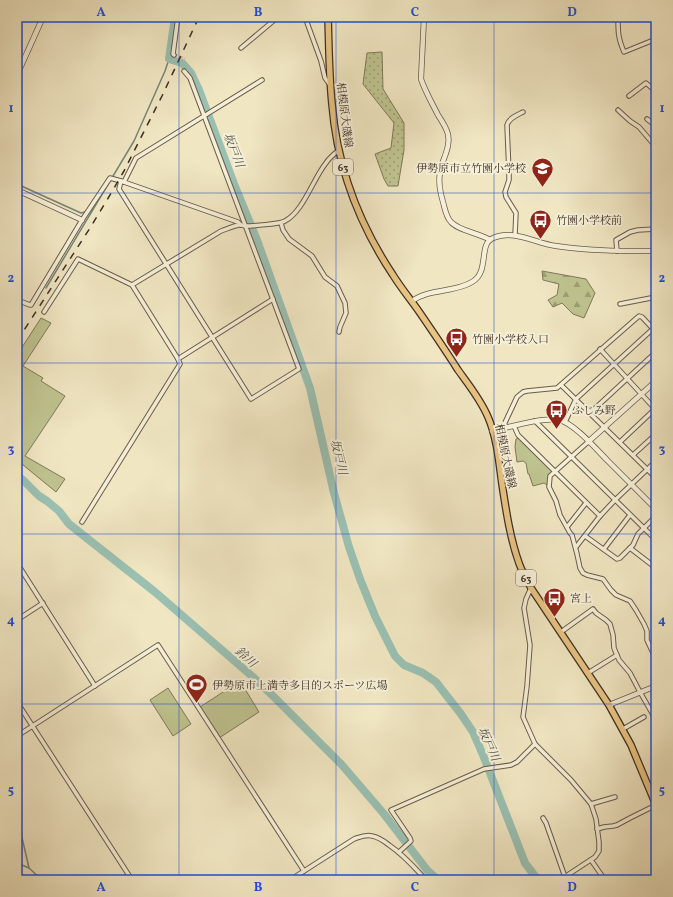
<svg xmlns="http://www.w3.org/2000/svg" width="673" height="897" font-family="Vollkorn,'Noto Serif JP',serif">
	<defs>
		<pattern id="grass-dots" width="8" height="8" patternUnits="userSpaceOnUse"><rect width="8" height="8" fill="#bfc38f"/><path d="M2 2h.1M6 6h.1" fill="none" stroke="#9c9f75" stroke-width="1.8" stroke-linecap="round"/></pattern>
		<pattern id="forest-firs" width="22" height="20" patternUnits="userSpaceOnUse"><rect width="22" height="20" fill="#bfc38f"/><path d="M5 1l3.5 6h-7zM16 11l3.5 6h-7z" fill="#9c9f75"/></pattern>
	</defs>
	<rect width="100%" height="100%" fill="#f0e6c2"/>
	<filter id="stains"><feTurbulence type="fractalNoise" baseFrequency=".005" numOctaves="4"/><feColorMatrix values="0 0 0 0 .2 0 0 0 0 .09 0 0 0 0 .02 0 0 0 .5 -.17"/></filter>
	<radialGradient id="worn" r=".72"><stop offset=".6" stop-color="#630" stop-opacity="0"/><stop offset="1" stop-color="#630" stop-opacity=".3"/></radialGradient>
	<polygon fill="url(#grass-dots)" stroke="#7e785a" points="382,52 383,89 404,123 404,150 398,186 388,186 384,179 375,154 391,148 394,123 363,84 367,53"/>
	<polygon fill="url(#forest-firs)" stroke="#7e785a" points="542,271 586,279 595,293 584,318 573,314 562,303 553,307 548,300 557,295 559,284 543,280"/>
	<g fill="#bfc38f" stroke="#7e785a">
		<polygon points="41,318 51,323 23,366 43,378 41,381 65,396 25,456 65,479 56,492 17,460 17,355"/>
		<polygon points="518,438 553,472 547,485 544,483 533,486 529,474 528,474 526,463 523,461 517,462 515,447 516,439"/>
		<polygon points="240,681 259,712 219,738 200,707"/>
		<polygon points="168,688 191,724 173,736 150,700"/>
	</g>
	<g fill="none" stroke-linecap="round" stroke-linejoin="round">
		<g stroke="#758679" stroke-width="1.5">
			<polyline points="17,184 81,213 92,210"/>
			<polyline points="46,288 134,141 165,71 169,59"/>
			<polyline points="17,816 29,868"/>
			<polyline points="17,863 29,868 42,880"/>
		</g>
		<g stroke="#9ac0b2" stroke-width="8">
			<polyline points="175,17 169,59 182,63 191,73 199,90 234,184 257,240 310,388 334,493 349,547 360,579 375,616 395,656 404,665 423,673 436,682 461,714 473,732 483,755 525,863 538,880"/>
			<polyline points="17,475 24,481 39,496 47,501 59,511 69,524 155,592 253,677 271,694 342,765 384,814 427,870 438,880"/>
		</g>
		<polyline stroke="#ccc1a2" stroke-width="3.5" stroke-dasharray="3.5 2" stroke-linecap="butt" points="174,55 185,59"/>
		<defs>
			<g id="minor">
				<polyline points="305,17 321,61 325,78 330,85"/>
				<path d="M618 17C618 32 618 38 624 52L656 39"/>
				<polyline points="241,48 278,17"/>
				<polyline points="174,55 173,54 178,17"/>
				<polyline points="629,96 646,83 653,89 656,91"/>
				<polyline points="618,110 630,121 639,127 656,147"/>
				<polyline points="647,119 656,126"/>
				<polyline points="121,181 119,189 251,399 299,369 190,78 184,71"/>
				<polyline points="124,182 136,158 262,80"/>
				<polyline points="281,223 283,230 289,239 312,256 325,277 337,286 345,303 346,313 340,327 339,332"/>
				<path d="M515 235 516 213 506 197 505 192 509 180V173L507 125C509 118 517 115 523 112"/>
				<polyline points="617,251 616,240 630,232 638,230 656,229"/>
				<polyline points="17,300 30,305 31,305 82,220 110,178 121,181 238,222 241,225"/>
				<polyline points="620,304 656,297"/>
				<polyline points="44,312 78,259 132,285"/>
				<polyline points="600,349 656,410"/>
				<polyline points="178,359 273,299"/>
				<polyline points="561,385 656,478"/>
				<polyline points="590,413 656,352"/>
				<polyline points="535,421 653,537 656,538"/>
				<polyline points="565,422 576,399 656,326"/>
				<polyline points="514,426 518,435 600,516"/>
				<polyline points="502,429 517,397 523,392 527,391 557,388 639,316 642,317 656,332"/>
				<polyline points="588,442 550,476 549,487 556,501 560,515 570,533 572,535 577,554 580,568 583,573 587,575 603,579 611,590 616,595 630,601 636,610 644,624 647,631 647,640 655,657 656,662"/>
				<polyline points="620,442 656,408"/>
				<polyline points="633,455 656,434"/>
				<path d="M82 522 180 364 178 359 132 285 221 231C227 229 233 226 239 225 244 225 240 225 245 226 251 226 281 224 285 221 303 212 313 179 326 163 329 158 334 154 339 150"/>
				<polyline points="567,527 586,503"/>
				<polyline points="585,536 617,559 620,558 633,545 638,534 656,516"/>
				<polyline points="576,547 600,516 615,500 656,461"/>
				<polyline points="630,548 656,568"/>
				<polyline points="604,549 630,515"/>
				<polyline points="17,563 95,686"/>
				<polyline points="531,588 526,599 524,608 530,645 527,686 523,717 535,744 571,780 591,804 596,819 599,842 599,851 595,857 560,880"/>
				<polyline points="17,620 43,603"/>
				<polyline points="561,632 593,609 596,613 606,620 610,624 613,635 614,648 619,660 630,673 640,692 656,720"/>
				<polyline points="588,673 617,655"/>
				<polyline points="17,702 132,880"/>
				<polyline points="623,729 644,717"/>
				<polyline points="17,736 158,645 304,871"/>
				<polyline points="591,804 615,797"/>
				<polyline points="543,818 546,823 565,877"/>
				<polyline points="597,829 604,827 613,826 617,825 630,818 656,805"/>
				<polyline points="399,852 411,841 410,838 391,810 484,769 511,765 517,762 535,744"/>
				<polyline points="591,860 605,880"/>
				<path d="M290 880 354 839C360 837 366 834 372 836 379 837 384 841 389 845 404 855 414 867 426 880"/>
			</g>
			<g id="tertiary">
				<path d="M424 17 421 79C425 91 432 103 438 115 442 121 446 127 448 134 451 147 442 160 440 172 438 183 440 192 443 202 445 209 446 217 451 222 459 231 479 233 490 240"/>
				<polyline points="17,75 43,17"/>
				<polyline points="17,190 82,220"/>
				<path d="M412 301C430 288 454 293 472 282 490 272 478 244 493 238 514 229 535 243 556 246 589 251 623 251 656 251"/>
				<path d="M492 431C510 427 542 417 559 420 574 423 597 450 608 461 624 477 640 493 656 509"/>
				<polyline points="588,442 656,381"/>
				<polyline points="609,705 656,686"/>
			</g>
			<path id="primary" d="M328 17C329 46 329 75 332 104 337 166 359 224 393 275 401 288 411 300 420 313 433 332 446 351 458 370 469 385 481 400 488 417 497 438 499 462 502 484 506 510 510 538 519 563 522 572 527 580 531 588L609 705 631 745 656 805"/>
		</defs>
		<use href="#minor" stroke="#6a5c4c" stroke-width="5.5"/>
		<use href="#tertiary" stroke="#6a5c4c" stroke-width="6"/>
		<use href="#primary" stroke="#3d2e24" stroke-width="8"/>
		<use href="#minor" stroke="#f5efd7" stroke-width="3.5"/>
		<use href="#tertiary" stroke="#f5efd7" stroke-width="4.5"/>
		<use href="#primary" stroke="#e8c381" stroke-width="5.5"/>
		<polyline stroke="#3d2e24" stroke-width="1.5" stroke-dasharray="7 7" stroke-linecap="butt" points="17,341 90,228 107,200 124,171 162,96 199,17"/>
	</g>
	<path fill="none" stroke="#1d4ed8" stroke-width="1" stroke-opacity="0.55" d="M179 17V880M336 17V880M494 17V880M17 193H656M17 363H656M17 534H656M17 704H656"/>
	<defs>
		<symbol id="school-pin" viewBox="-11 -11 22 30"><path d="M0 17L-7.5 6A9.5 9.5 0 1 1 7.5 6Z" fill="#8f2418" stroke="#f5efd7"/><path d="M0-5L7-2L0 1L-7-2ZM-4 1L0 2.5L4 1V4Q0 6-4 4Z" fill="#fff"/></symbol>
		<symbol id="bus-pin" viewBox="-11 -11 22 30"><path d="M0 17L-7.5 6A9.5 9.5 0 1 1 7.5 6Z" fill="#8f2418" stroke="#f5efd7"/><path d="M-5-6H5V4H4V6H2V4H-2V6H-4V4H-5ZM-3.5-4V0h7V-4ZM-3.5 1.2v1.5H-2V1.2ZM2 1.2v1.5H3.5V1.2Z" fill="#fff"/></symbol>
		<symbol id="stadium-pin" viewBox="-11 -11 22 30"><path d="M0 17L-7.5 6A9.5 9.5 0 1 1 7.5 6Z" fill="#8f2418" stroke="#f5efd7"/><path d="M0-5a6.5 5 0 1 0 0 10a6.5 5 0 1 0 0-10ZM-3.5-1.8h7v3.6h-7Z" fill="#fff"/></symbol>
	</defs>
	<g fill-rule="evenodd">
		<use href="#school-pin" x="530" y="156" width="25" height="34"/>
		<use href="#bus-pin" x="528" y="208" width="25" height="34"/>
		<use href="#bus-pin" x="444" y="326" width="25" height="34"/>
		<use href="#bus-pin" x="544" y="398" width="25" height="34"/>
		<use href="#bus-pin" x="542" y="586" width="25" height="34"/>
		<use href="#stadium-pin" x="184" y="672" width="25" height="34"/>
	</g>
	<g text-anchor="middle" stroke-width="4" stroke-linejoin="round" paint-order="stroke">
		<g fill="#f5efd7" stroke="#74685a" stroke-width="1">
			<rect x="333" y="159" width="20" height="16" rx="3"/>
			<rect x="516" y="570" width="20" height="16" rx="3"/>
		</g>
		<g font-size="10" font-weight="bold" fill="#3d2e24">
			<text x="343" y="171">63</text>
			<text x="526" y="582">63</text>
		</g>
		<g font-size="11" fill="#3d2e24" stroke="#f5efd7">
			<text transform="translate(345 115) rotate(83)" y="4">相模原大磯線</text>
			<text transform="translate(506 456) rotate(78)" y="4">相模原大磯線</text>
		</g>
		<g font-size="11" fill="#3d2e24" stroke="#f5efd7" text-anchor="start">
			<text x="526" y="172" text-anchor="end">伊勢原市立竹園小学校</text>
			<text x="556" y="224">竹園小学校前</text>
			<text x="472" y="343">竹園小学校入口</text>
			<text x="572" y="414">ふじみ野</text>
			<text x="570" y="602">宮上</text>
			<text x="212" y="689">伊勢原市上満寺多目的スポーツ広場</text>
		</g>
		<g font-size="12" font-style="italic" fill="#545248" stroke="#f5efd7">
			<text transform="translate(234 150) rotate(69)" y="4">坂戸川</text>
			<text transform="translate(339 457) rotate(76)" y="4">坂戸川</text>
			<text transform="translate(246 657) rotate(42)" y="4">鈴川</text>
			<text transform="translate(489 744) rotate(66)" y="4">坂戸川</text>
		</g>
	</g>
	<rect width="673" height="897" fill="none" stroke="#f0e6c2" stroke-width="44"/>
	<rect x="22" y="22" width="629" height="853" fill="none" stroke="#1d4ed8" stroke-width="1.5"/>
	<g font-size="13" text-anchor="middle" font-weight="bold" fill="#1d4ed8">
		<text x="101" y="16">A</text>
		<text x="258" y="16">B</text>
		<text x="415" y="16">C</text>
		<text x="572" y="16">D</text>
		<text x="11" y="112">1</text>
		<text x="662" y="112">1</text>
		<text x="11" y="282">2</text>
		<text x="662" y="282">2</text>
		<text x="11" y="453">3</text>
		<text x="662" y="453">3</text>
		<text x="11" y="624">4</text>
		<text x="662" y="624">4</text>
		<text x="11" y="794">5</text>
		<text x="662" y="794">5</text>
		<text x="101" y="891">A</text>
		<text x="258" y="891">B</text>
		<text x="415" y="891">C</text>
		<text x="572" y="891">D</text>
	</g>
	<rect width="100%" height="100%" filter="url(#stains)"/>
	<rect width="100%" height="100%" fill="url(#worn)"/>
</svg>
